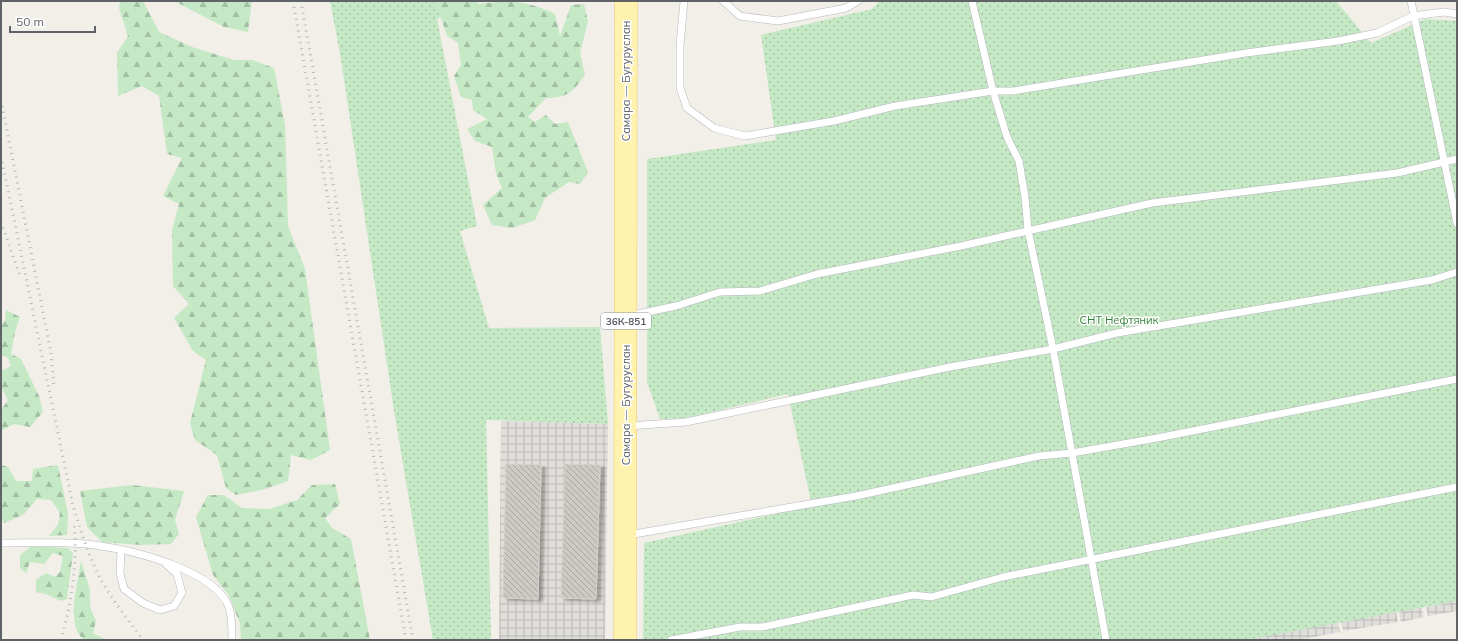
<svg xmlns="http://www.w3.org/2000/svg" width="1458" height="641" font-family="Mulish,sans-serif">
	<defs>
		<pattern id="industrial-grid" width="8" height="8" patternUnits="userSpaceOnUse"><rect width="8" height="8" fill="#e0deda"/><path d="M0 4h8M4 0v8" fill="none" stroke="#b9b8b5"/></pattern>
		<pattern id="green-dots" width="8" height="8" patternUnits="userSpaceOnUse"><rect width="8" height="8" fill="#c5e8c5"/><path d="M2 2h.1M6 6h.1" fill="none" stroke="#a3c0a4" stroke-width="1.8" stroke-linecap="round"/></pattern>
		<pattern id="forest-firs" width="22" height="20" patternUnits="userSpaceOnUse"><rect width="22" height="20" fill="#c5e8c5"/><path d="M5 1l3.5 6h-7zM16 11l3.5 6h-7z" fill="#a3c0a4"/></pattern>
		<pattern id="building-back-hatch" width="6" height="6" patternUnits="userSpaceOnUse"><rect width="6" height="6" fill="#cccac5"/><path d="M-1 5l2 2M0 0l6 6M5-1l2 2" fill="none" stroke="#a9a8a4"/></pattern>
		<filter id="shadow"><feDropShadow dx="4.5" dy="2.5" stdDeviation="1" flood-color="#0004"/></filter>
	</defs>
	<rect width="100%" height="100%" fill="#f1efe8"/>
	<g fill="url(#industrial-grid)">
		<polygon points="501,421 608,424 605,640 499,640"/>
		<polygon points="1457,601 1457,611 1428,616 1426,607"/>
		<polygon points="1421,607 1424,617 1401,622 1399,612"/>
		<polygon points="1396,612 1398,622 1343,631 1341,621"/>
		<polygon points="1338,621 1340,632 1298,640 1236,640"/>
	</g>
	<g fill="url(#green-dots)">
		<polygon points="330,1 472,1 437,19 477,226 460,231 489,328 600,327 608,424 486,420 491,640 433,640 395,417 340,53"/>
		<polygon points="880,1 1336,1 1371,43 1426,19 1457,21 1457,601 1246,640 643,640 644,543 812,506 788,394 686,418 660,419 647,382 647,159 776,140 761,35 872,9"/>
	</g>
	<g fill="url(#forest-firs)">
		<polygon points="120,1 143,1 159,32 192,47 234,60 252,60 274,68 285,125 288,226 305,269 330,450 311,460 291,455 288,481 262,490 236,495 226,488 217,455 195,440 190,423 206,360 193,351 174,318 189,304 173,286 172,230 179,204 163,196 182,158 167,154 159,96 142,86 118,96 117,53 128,36 119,8"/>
		<polygon points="174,1 252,1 248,32 224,27"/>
		<path d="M435 1H477L478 4C509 0 526 0 555 14L560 36 571 5 584 4 588 21 580 53 585 75C573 92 567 98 546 98L528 117 535 122 546 115 555 124 568 122 588 172 580 184 569 182 545 198 535 220 512 228 492 225 483 205 502 188 496 173 492 147 475 141 467 129 487 119 473 110 472 100 461 97 454 76 461 65 458 43 447 36Z"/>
		<polygon points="6,310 20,317 15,332 11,354 21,359 39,396 43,412 30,427 14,424 3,430 1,428 1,410 8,400 1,386 1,371 11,366 8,358 1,355 1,325 5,321"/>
		<polygon points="1,465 8,467 16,481 32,481 33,469 58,465 68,514 67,535 49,536 58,525 60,513 51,500 37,499 23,515 4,523 1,518"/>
		<polygon points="335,484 340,504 325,518 332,528 351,539 370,640 241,640 240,623 228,594 213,575 196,517 208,495 224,495 242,508 269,509 297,500 312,485"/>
		<polygon points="132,485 184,491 175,520 179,534 171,544 140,545 102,542 87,527 80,491"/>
		<polygon points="32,546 68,548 73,553 67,599 61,601 46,594 36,592 36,580 46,573 55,577 60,572 63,556 53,553 44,564 30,562 26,573 20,568 20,555"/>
		<path d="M81 561 90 590V607L96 621 93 633 107 640H84C65 624 78 583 81 561Z"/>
	</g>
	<g fill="url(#building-back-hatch)" stroke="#d6d1c6" filter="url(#shadow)">
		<polygon points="506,464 541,465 538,599 503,598"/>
		<polygon points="565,464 600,465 596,599 561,598"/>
	</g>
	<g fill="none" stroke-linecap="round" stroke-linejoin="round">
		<defs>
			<g id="service">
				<polyline points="684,1 680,45 680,88 687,108 714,128 745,136 834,121 895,106 993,91 1013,91 1246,53 1338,41 1377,33 1413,16 1444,12 1457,14"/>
				<polyline points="723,1 740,16 778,21 846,8 858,1"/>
				<polyline points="972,1 993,91 1007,137 1019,161 1025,197 1028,230 1053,349 1106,640"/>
				<polyline points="1411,1 1457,223"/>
				<polyline points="628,316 676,306 720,292 760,291 817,274 961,246 1152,203 1397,173 1457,159"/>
				<polyline points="628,426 686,422 950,367 1053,349 1117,333 1432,280 1457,272"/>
				<polyline points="628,535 856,496 1039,456 1072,453 1157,438 1457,379"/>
				<path d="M1 543C34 543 69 541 101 546 136 551 215 571 229 607 232 616 232 630 232 640"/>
				<polyline points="121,551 120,573 124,589 143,603 160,610 174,606 182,593 177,574 167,565"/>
				<polyline points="671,640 740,627 762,627 913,595 931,597 1003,577 1457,487"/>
			</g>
			<polyline id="primary" points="625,640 626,1"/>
		</defs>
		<use href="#service" stroke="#b5b8bc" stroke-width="8"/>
		<use href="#primary" stroke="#f2c960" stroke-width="23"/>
		<use href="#service" stroke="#fff" stroke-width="7"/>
		<use href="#primary" stroke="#fff2af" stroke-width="22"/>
		<g stroke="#b6b7b8" stroke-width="3" stroke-dasharray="1 5" stroke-linecap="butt">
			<polyline points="293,1 406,640"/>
			<polyline points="301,1 413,640"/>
			<polyline points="1,100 51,353 54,387"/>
			<path d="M1 156 73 506C81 531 89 557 101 580 113 601 129 621 143 640"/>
			<polyline points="1,222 20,276"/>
			<path d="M61 640C72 600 78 563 74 522"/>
		</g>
	</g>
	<g text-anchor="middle" stroke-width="3" stroke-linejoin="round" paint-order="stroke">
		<rect fill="#fff" stroke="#8f9295" stroke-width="1" x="601" y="313" width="50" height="16" rx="3"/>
		<g font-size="10" font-weight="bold" fill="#5f6368">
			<text x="626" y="325">36К-851</text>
		</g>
		<g font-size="11" fill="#5f6368" stroke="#fff">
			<text transform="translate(626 81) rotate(-90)" y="4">Самара — Бугуруслан</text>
			<text transform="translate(626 405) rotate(-90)" y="4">Самара — Бугуруслан</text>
		</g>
		<g font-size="11" fill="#348238" stroke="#fff">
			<text x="1119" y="324">СНТ Нефтяник</text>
		</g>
	</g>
	<rect width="1458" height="641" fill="none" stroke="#5f6368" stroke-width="4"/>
	<path d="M10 26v6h85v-6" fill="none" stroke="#5f6368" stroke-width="2"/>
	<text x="16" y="26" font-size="12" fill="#5f6368" stroke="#ffffff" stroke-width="3" paint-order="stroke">50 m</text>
</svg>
